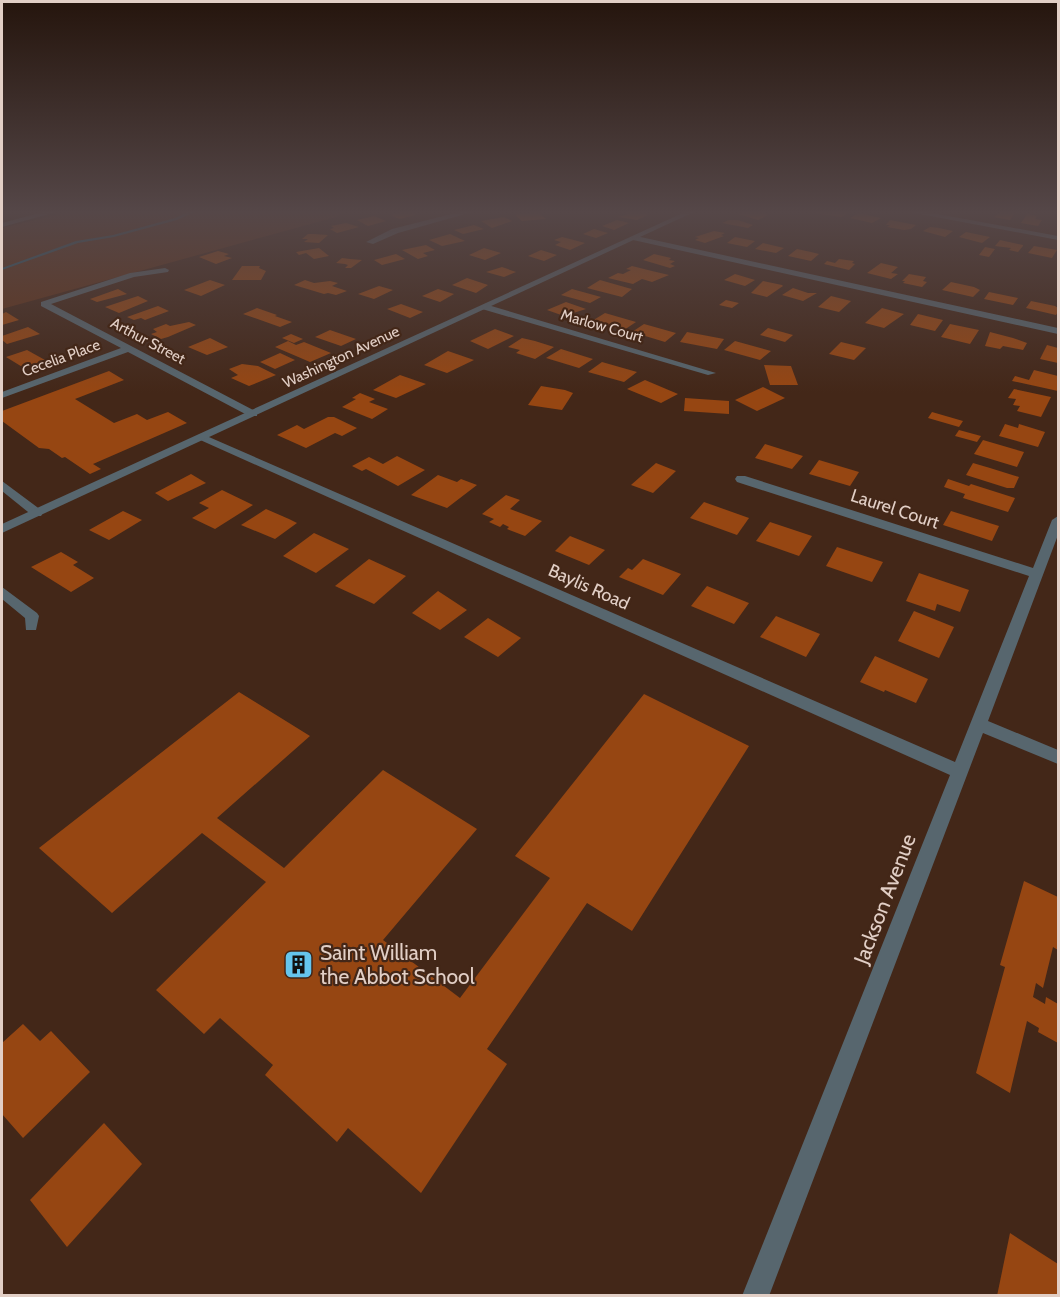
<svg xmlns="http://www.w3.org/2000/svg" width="1060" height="1297" font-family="Cabin,sans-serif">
	<rect width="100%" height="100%" fill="#432718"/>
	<polygon fill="#613218" points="72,211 346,211 336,217 2,309 2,228"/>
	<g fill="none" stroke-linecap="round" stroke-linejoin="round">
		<polygon fill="#26627c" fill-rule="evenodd" points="190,211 196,211 177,220 114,237 78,243 2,270 2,268 76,241 113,235 175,218"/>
	</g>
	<g fill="#964612">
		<polygon points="397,211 409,211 416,215 399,219 391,215 400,213"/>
		<polygon points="627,211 634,211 648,215 637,220 618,217 628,214 624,213"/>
		<polygon points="744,211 756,211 768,215 758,220 738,214"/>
		<polygon points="817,211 851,211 842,217 814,213"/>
		<polygon points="1002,211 1006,211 1015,213 1010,220 994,217"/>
		<polygon points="537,212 546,219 522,221 515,215"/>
		<polygon points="859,213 881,218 872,223 850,218"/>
		<polygon points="1027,214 1037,216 1035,219 1042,220 1038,226 1021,223"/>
		<polygon points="374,216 386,221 368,226 357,220"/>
		<polygon points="504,217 512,221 492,228 481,221"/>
		<polygon points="617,220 629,223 614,230 602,226"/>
		<polygon points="729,220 738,220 753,225 748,228 722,223"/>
		<polygon points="890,220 916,225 911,229 904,230 887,227 890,225 886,225"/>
		<polygon points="346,223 359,227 337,233 330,229 334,228 331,226"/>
		<polygon points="474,225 484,229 463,234 454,230"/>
		<polygon points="930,227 939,228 953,231 945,237 923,231"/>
		<polygon points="594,229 608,233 596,238 583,234"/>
		<polygon points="714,231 725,233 721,235 724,236 705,243 695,240 699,238 695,237"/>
		<polygon points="966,232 990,237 982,243 959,237"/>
		<polygon points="308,234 313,234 328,235 319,243 304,242 308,239 302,239"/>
		<polygon points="450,234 465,241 442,246 429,240"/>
		<polygon points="562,237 570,239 585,243 570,250 555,245 561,242 554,240"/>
		<polygon points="735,237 755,241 747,247 727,243"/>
		<polygon points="1000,240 1023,245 1023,246 1018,252 1009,250 1011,248 995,246"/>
		<polygon points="763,243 784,248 776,253 755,249"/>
		<polygon points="426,245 435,250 423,253 428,256 418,259 402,250"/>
		<polygon points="1034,246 1057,250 1052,258 1028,253"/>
		<polygon points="985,247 995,249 989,257 979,255"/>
		<polygon points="319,248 329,256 314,259 306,253 299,255 296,252"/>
		<polygon points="484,248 501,253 485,260 469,255"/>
		<polygon points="797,249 811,252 819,254 811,261 788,256"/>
		<polygon points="541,250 557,255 544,261 528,256"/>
		<polygon points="218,251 229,254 224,256 232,258 216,264 199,257"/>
		<polygon points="396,254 405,259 382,265 374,260"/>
		<polygon points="654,254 671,258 669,260 675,261 670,264 675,266 670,268 643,260"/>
		<polygon points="342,258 350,259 362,260 351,268 345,268 348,265 345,264 336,263"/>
		<polygon points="839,259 854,261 852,263 855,264 849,270 824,264 827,261 835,263"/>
		<polygon points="881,263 898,267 891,273 898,274 891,279 867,273"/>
		<polygon points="242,266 260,266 259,268 266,271 261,280 232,280"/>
		<polygon points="632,266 652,271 669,275 652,282 642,279 633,284 608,278 618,273 623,274 631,270 626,269"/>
		<polygon points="502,267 516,272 504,277 486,272"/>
		<polygon points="735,274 755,280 745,286 724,280"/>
		<polygon points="909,274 926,277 923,281 927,282 922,287 903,283 905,281 902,281"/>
		<polygon points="467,278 488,285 476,293 452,285"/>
		<polygon points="210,280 225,285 201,296 184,290"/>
		<polygon points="305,280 314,283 330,281 338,283 332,286 347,291 336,295 328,293 324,294 294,285"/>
		<polygon points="600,280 628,288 632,289 622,297 587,288"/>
		<polygon points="763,281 782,285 783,286 767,297 751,293"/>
		<polygon points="951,282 974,287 980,290 973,297 942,290"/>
		<polygon points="379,286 393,290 374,299 358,294"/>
		<polygon points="793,288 808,293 817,293 803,301 782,295"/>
		<polygon points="118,289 127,294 97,302 90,299"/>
		<polygon points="438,289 454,294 440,302 422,296"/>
		<polygon points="572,289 601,297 590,303 561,295"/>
		<polygon points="989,292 1018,298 1013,305 984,299"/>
		<polygon points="138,296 148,301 119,313 105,307"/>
		<polygon points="831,296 851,301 839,312 818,307"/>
		<polygon points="726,300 739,303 732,308 719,305"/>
		<polygon points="1031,301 1055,306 1058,308 1058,312 1056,315 1026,308"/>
		<polygon points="566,302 586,309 564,316 547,310"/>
		<polygon points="401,304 423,312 410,318 387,309"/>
		<polygon points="158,306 169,311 145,320 141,318 134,320 127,317"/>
		<polygon points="257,308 277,315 275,316 292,322 280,327 243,314"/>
		<polygon points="882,308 904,314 884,328 865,323"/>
		<polygon points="6,312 19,320 2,325 2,314"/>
		<polygon points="605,313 636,322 624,330 592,321"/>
		<polygon points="918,314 943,320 935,331 910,325"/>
		<polygon points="189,322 196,325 168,337 161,339 151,334 157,332 153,329 166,324 170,326"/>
		<polygon points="644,324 676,333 665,342 632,332"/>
		<polygon points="950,324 979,330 970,344 941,337"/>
		<polygon points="28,327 40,334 7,344 2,340 2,336"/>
		<polygon points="768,328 793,335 785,342 760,335"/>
		<polygon points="495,329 514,336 488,349 470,341"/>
		<polygon points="330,330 356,339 341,346 315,337"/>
		<polygon points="687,332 724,339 717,349 680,342"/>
		<polygon points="990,332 1013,338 1027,343 1023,350 1003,346 1000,349 985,346"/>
		<polygon points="291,334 303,339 294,343 282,338"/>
		<polygon points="210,338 228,347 207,355 188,347"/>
		<polygon points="522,338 535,341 554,347 535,359 516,353 520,350 508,347"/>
		<polygon points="288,341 296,345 304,342 331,353 310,362 275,347"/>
		<polygon points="735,341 771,351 760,360 724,350"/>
		<polygon points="841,342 866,348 854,360 829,354"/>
		<polygon points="1047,345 1058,348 1058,363 1040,359"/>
		<polygon points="561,349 593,359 579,368 546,358"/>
		<polygon points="27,350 45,360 24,368 6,357"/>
		<polygon points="448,351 474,360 447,373 424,365"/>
		<polygon points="280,353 295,360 275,369 260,362"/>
		<polygon points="602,362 637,372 624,382 588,372"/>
		<polygon points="242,364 258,366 276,375 249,386 231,378 238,375 229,369"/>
		<polygon points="764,365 791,366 798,385 770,385"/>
		<polygon points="1034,370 1058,376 1058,391 1012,381 1015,376 1029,380"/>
		<polygon points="109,371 124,380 75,399 114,423 137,414 147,420 168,412 187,423 93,464 101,469 90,474 65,457 62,458 49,449 39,448 2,421 2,411"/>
		<polygon points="400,375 426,384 396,398 373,390"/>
		<polygon points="645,380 678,394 661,403 627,389"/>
		<polygon points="541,386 565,390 573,393 562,410 528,405"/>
		<polygon points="763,387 785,398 757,411 735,400"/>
		<polygon points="1014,389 1051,397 1041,417 1017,411 1020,406 1013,405 1016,399 1008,398"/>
		<polygon points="360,393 375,399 369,402 388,409 372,419 342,407 356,399 352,398"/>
		<polygon points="685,398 729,401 729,414 684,411"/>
		<polygon points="932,412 963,421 959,427 928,418"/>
		<polygon points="328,417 334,417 357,428 342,436 335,433 306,448 277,435 297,425 304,429"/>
		<polygon points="1005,424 1018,428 1019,424 1045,432 1038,447 999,436"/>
		<polygon points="959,430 981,436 977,442 955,436"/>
		<polygon points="983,440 1024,452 1017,467 974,454"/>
		<polygon points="765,444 803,456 792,469 755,458"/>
		<polygon points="397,456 425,470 398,486 366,469 362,471 352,466 369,457 383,464"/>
		<polygon points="819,460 859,472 850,486 809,474"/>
		<polygon points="656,463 676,471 653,493 631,485"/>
		<polygon points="973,463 990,468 1019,477 1014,488 1007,488 966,475"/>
		<polygon points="191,474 206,483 168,501 155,493"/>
		<polygon points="438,475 457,482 461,479 477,485 447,508 411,495"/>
		<polygon points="948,479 969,486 971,484 1015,498 1008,512 963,498 965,494 944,487"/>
		<polygon points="222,490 253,505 215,529 192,518 209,508 199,503"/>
		<polygon points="506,495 520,500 510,509 542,521 525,536 507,529 509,527 503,524 500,527 489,522 494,519 482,514"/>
		<polygon points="704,502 749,518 737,535 690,518"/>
		<polygon points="266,509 289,519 297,523 275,539 241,525"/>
		<polygon points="123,511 142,520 109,540 89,530"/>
		<polygon points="951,511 999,526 992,541 943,525"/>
		<polygon points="770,522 812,536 799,556 756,541"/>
		<polygon points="314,533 349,549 316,573 283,556"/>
		<polygon points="570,536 605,550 589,565 555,551"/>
		<polygon points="837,547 883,562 872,582 826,566"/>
		<polygon points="61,552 78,562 73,565 94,578 71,592 31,567"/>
		<polygon points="369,559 406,576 374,604 335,586"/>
		<polygon points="643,559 681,574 663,595 619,577 628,568 632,570"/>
		<polygon points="919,573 969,590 960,612 937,604 935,611 906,601"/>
		<polygon points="707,586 749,603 734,624 691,606"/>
		<polygon points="438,591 467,610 440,630 412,613"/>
		<polygon points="914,611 954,627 939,658 898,641"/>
		<polygon points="776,616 820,634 806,657 760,637"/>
		<polygon points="488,618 521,638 498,657 464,637"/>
		<polygon points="875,656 928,679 916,703 885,690 884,692 860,682"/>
		<polygon points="239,692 310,736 217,818 284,868 383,770 477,829 383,940 460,998 550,878 515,856 644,694 749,746 632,931 587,903 487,1049 507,1064 421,1193 348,1128 337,1142 265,1075 273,1065 220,1018 204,1034 156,990 266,882 202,833 112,913 39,848"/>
		<polygon points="1024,881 1058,897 1058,950 1053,947 1043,988 1036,983 1033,997 1045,1004 1046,997 1058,1004 1058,1043 1038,1032 1039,1028 1027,1021 1010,1093 976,1073 1005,967 1000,965"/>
		<polygon points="23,1024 40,1041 51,1031 90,1072 23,1138 2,1114 2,1043"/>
		<polygon points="104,1123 142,1164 67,1247 30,1200"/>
		<polygon points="1010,1233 1058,1264 1058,1296 997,1296"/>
	</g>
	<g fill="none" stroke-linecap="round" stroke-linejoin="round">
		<polygon fill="#57666e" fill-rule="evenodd" points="2,587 37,613 39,616 36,630 26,630 25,618 2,599"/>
		<g fill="#57666e" fill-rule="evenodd">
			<polygon points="47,211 60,211 2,227 2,223"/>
			<polygon points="463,211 476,211 398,233 373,244 366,242 392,229"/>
			<polygon points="904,211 921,211 1058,236 1058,240"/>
			<polygon points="636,236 1058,328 1058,334 633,240"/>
			<polygon points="165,268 169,270 168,272 134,277 51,304 257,412 257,416 249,416 128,352 2,398 2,392 121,348 41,306 41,302 130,273"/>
			<polygon points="482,305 488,305 716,373 708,375 482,309"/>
			<polygon points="202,434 955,762 1029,576 737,482 735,479 737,476 745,476 1033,568 1052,520 1058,516 1058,535 988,721 1058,750 1058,764 983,733 769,1296 742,1296 950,775 198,439 197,437"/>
			<polygon points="2,481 41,510 43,513 41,516 33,516 2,491"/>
		</g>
		<polygon fill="#57666e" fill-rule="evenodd" points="687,211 696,211 2,533 2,524"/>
	</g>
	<linearGradient id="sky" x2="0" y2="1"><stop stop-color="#25150d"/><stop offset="0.54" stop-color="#554748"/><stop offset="1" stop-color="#554748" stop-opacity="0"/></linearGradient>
	<rect width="1060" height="393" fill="url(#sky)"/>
	<defs>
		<symbol id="building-square" viewBox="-11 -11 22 22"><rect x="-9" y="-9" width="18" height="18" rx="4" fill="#65c5ee" stroke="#432718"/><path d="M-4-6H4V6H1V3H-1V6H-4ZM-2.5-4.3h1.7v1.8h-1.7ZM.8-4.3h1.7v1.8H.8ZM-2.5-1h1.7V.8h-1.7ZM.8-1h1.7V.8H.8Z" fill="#111"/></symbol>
	</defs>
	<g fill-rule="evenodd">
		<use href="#building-square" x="282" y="948" width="33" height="33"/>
	</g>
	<g text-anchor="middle" stroke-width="4.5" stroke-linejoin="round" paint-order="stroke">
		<g font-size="15" fill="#e2cfc6" stroke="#432718">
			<text transform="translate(602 326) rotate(16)" y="5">Marlow Court</text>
			<text transform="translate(148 341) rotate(28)" y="5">Arthur Street</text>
			<text transform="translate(341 357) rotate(-25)" y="5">Washington Avenue</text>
			<text transform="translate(61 358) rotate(-20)" y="5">Cecelia Place</text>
		</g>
		<g font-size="18" fill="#e2cfc6" stroke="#432718">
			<text transform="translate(895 509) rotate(18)" y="6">Laurel Court</text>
			<text transform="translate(589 587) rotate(24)" y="6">Baylis Road</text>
		</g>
		<g font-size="21" fill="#e2cfc6" stroke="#432718">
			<text transform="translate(885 899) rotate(-69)" y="7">Jackson Avenue</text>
		</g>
		<g font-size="21" fill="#e2cfc6" stroke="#432718" text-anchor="start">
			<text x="320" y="960">Saint William<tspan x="320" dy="24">the Abbot School</tspan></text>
		</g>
	</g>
	<rect width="1060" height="1297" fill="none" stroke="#e2cfc6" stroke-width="6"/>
</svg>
